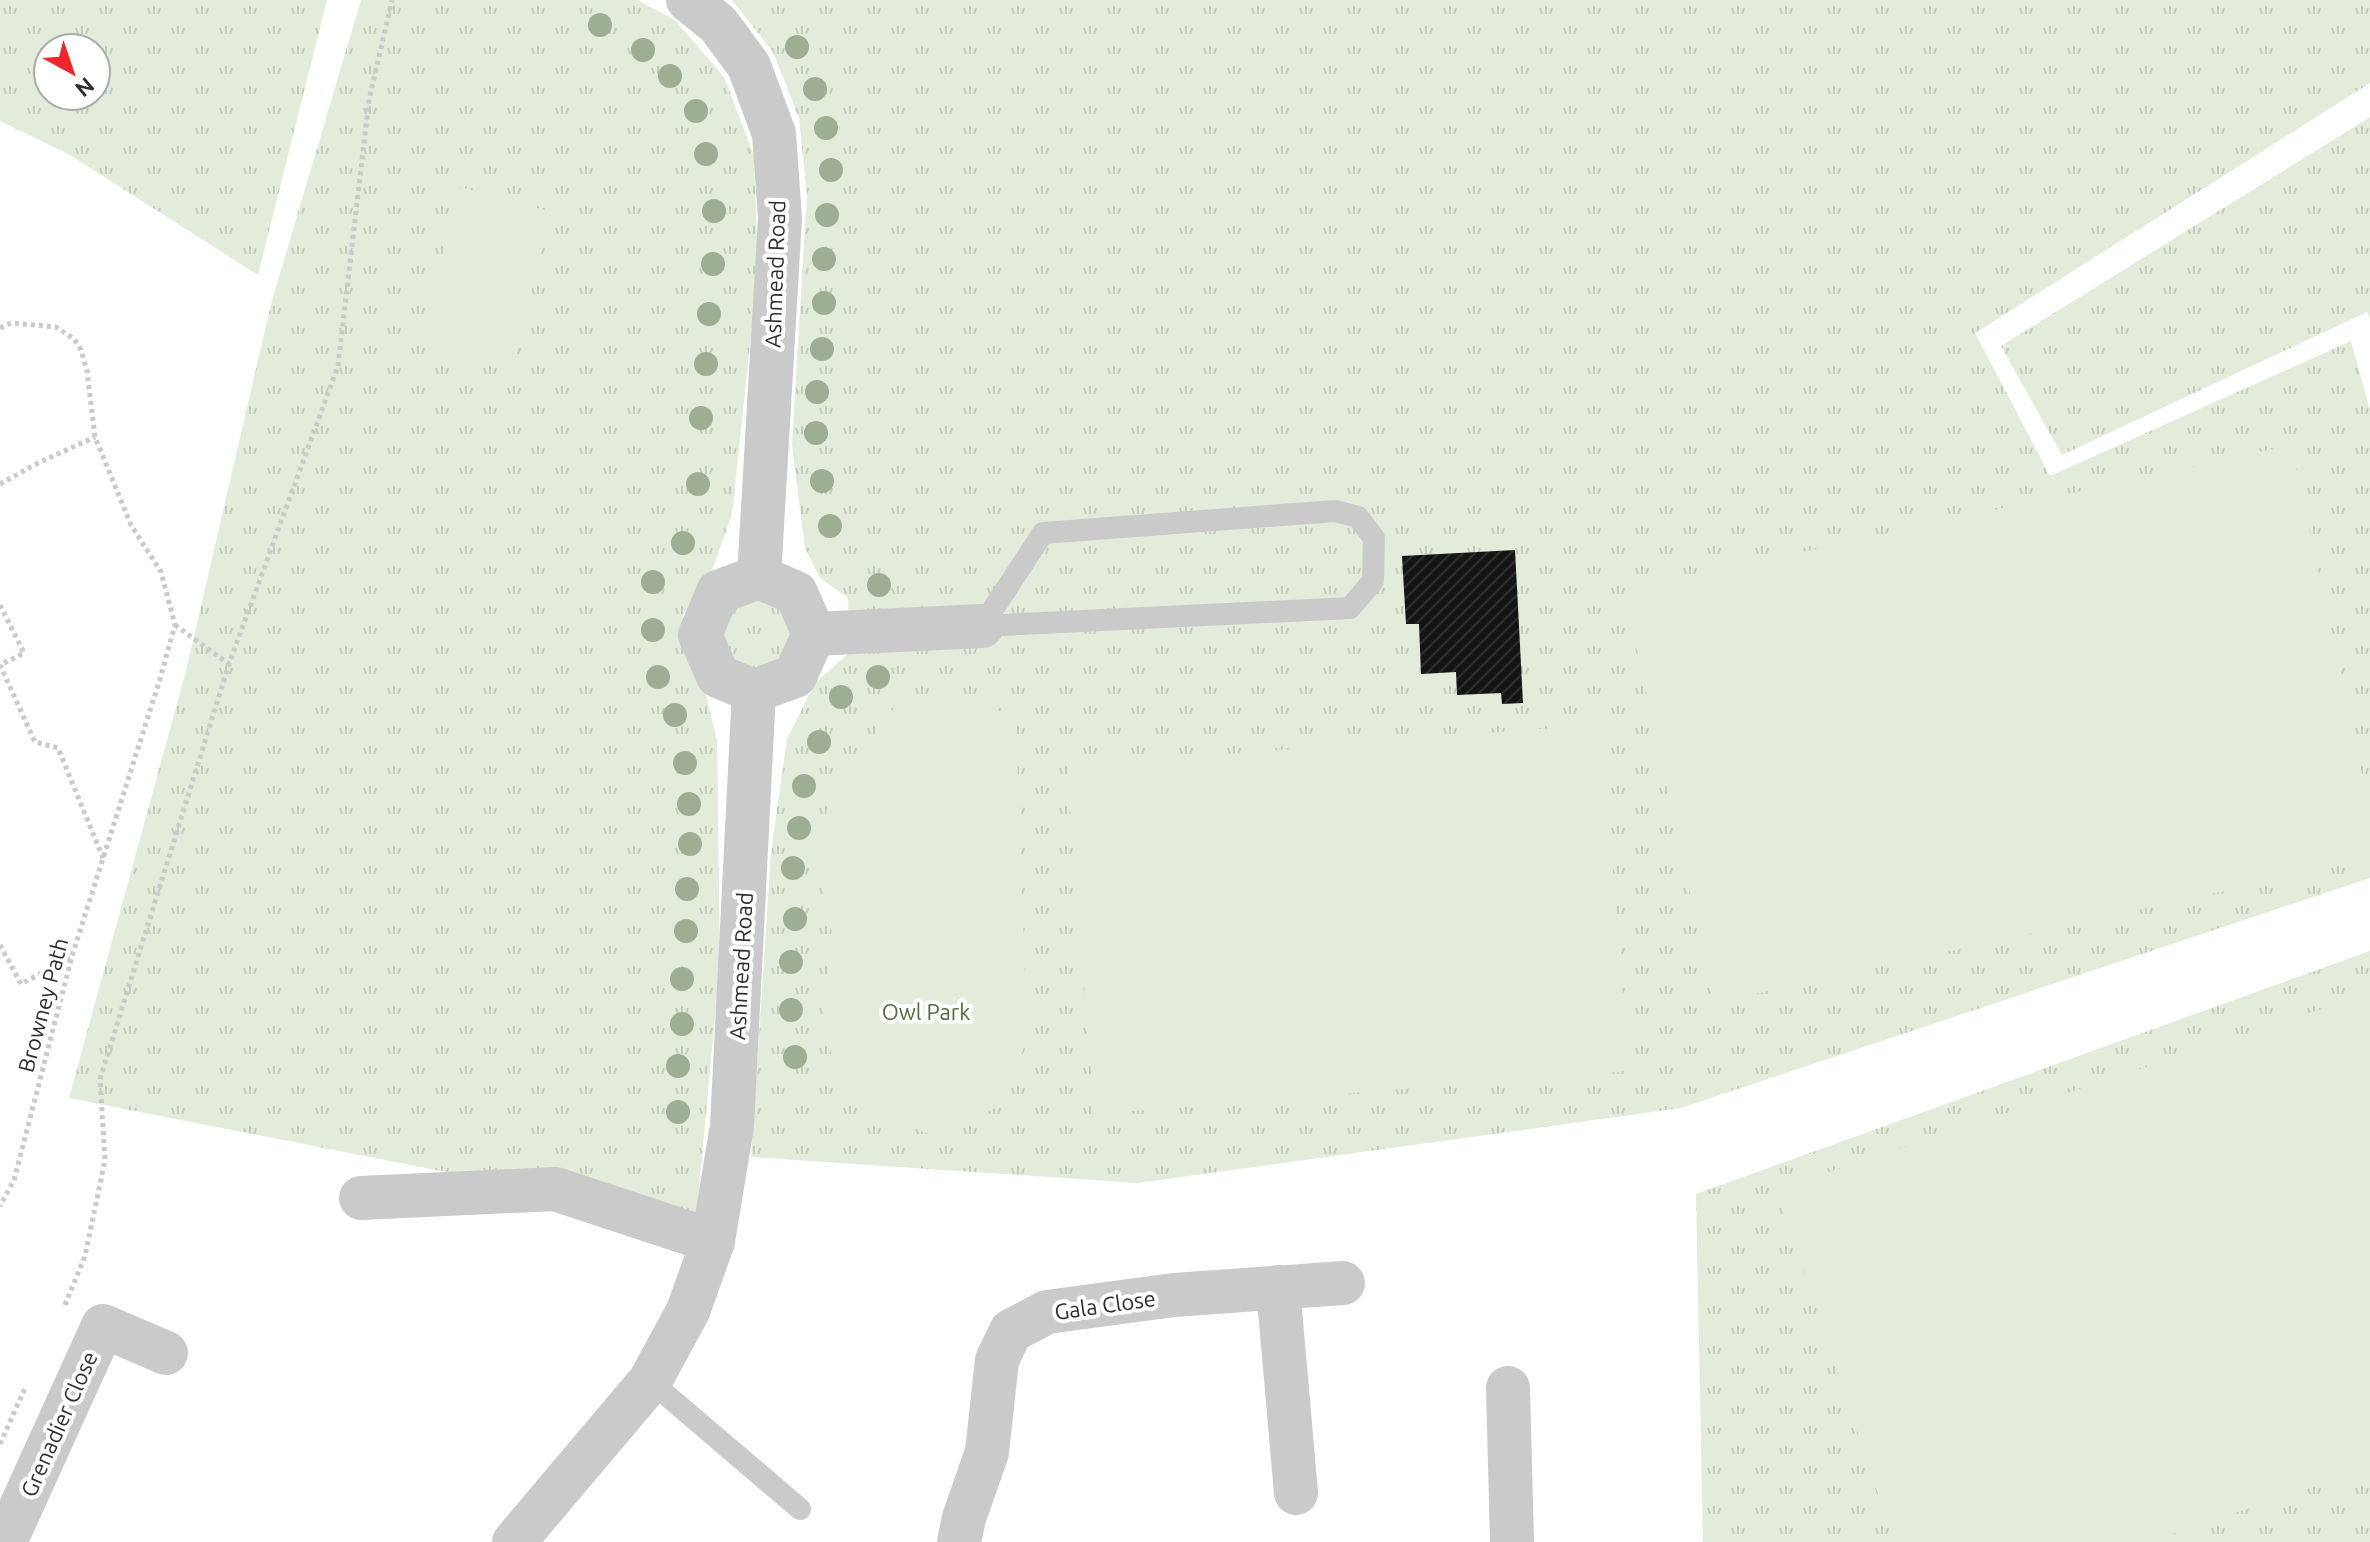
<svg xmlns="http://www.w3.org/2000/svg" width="2370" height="1542" font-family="Ubuntu,sans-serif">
	<defs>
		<pattern id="grass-tufts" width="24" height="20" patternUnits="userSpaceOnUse" patternTransform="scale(2)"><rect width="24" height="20" fill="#e3ecda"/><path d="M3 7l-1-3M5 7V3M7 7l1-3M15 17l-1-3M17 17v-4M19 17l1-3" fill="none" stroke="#c3cbbb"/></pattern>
		<pattern id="building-hatch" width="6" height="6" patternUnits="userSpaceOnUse" patternTransform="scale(2)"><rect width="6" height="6" fill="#141414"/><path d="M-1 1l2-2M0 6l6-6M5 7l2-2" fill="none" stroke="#2e2e2e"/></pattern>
	</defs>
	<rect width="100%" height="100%" fill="#fff"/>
	<g fill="url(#grass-tufts)" fill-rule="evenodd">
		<path d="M0 0H327L258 275 70 155 0 121ZM48 48H96V96H48Z"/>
		<polygon points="361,0 637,0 675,20 724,77 754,156 758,269 732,514 713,568 683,615 683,645 705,691 717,740 720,963 696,1221 69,1098 186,671 271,304"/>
		<polygon points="732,0 2370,0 2370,83 1975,333 2050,476 2351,341 2370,410 2370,878 1681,1108 1138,1183 751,1157 771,853 787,739 815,683 849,653 848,598 820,578 805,548 792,445 807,196 799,118 773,52"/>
		<polygon points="2370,117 2370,319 2367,312 2062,455 2001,346"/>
		<polygon points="736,600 784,601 796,647 766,671 741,666 723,646 722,621"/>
		<polygon points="2370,951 2370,1542 1703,1542 1696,1194"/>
	</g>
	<g fill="#e3ecda">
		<polygon points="460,187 552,212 511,368 419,343"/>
		<polygon points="2291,445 2370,811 2370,859 1714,1003 1624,591"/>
		<polygon points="989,701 1016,727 1027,1038 1005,1102 943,1139 846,1103 823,1025 833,939 817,853 831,791 899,702"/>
		<polygon points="1601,724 1629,1071 1094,1114 1067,767"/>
		<polygon points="2370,993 2370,1468 2148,1542 1894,1542 1777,1189"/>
	</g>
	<polygon fill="url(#building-hatch)" points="1515,550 1523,703 1502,704 1501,693 1457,695 1456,672 1421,674 1419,624 1406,624 1402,556"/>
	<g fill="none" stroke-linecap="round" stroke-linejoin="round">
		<g stroke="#cacaca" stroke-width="5" stroke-dasharray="4 4" stroke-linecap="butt">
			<polyline points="0,328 11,323 56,327 74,339 81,350 87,371 95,437 131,525 161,572 175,625 160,679 72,956 14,1180 0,1206"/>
			<polyline points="0,484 38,463 95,437"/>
			<polyline points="0,605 24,653 0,665 35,742 58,748 103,858"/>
			<polyline points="175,625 229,664 338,366 369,100 392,0"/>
			<polyline points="0,945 21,984 71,957"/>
			<polyline points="65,1305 85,1256 105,1160 100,1079 229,664"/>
			<polyline points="0,1444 26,1386"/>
		</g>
		<g stroke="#cacaca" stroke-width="22">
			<polygon points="1335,511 1358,517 1374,538 1373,581 1350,608 982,626 1043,533"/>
			<polyline points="650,1381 800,1509"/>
		</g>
		<g stroke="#cacaca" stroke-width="44">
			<polyline points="688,0 718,24 749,66 774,134 780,218 759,577"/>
			<polygon points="759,577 796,593 814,634 795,676 754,691 718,676 700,635 718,592"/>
			<polyline points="814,634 982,626"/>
			<polyline points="361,1198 555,1189 713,1241"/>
			<polyline points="1278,1287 1296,1493"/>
			<polyline points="1508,1388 1512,1542"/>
			<polyline points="5,1542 103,1326 166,1353"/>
			<polyline points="514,1542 650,1381 688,1311 713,1241 732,1126 754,691"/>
			<polyline points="959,1542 964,1518 987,1452 997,1360 1011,1331 1047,1312 1174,1295 1343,1283"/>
		</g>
	</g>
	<g fill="#9eae92">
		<circle cx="600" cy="25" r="12"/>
		<circle cx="797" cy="47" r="12"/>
		<circle cx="643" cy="50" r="12"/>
		<circle cx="670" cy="76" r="12"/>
		<circle cx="815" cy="89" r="12"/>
		<circle cx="696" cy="111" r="12"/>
		<circle cx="826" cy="128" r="12"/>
		<circle cx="706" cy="154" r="12"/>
		<circle cx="831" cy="170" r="12"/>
		<circle cx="714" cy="211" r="12"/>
		<circle cx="827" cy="215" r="12"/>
		<circle cx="824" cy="259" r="12"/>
		<circle cx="713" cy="264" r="12"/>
		<circle cx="824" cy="303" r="12"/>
		<circle cx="709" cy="314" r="12"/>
		<circle cx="822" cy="349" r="12"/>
		<circle cx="706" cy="364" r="12"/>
		<circle cx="817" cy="392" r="12"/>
		<circle cx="701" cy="418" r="12"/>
		<circle cx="816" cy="433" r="12"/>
		<circle cx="822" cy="481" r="12"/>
		<circle cx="698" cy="484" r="12"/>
		<circle cx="830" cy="526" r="12"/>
		<circle cx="683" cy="543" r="12"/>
		<circle cx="653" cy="582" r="12"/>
		<circle cx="879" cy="585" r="12"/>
		<circle cx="653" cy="630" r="12"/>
		<circle cx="658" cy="677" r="12"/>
		<circle cx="878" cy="677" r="12"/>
		<circle cx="841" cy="697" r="12"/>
		<circle cx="675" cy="715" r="12"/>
		<circle cx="819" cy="742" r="12"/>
		<circle cx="685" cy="763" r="12"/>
		<circle cx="804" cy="786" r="12"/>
		<circle cx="689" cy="804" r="12"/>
		<circle cx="799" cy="828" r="12"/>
		<circle cx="690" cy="844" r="12"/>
		<circle cx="793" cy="868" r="12"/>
		<circle cx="687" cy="889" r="12"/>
		<circle cx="795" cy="919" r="12"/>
		<circle cx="686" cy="931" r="12"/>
		<circle cx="791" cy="962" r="12"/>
		<circle cx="682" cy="979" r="12"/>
		<circle cx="791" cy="1010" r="12"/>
		<circle cx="682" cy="1024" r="12"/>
		<circle cx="795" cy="1057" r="12"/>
		<circle cx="678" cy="1066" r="12"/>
		<circle cx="678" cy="1112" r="12"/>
	</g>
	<g text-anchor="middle" stroke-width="8" stroke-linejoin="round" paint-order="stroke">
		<g font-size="22" fill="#2d2d2d" stroke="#fff">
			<text transform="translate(775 274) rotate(-88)" y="8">Ashmead Road</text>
			<text transform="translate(741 966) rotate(-87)" y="8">Ashmead Road</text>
			<text transform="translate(43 1005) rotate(-75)" y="8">Browney Path</text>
			<text transform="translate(1105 1305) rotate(-8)" y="8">Gala Close</text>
			<text transform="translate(59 1424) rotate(-66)" y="8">Grenadier Close</text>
		</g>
		<g font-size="22" fill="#4e6b38" stroke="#fff">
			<text x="926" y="1020">Owl Park</text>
		</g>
	</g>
	<g transform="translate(72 72) rotate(140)"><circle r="38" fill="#ffffff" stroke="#ababab" stroke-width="2"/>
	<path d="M0-6L14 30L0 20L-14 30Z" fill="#ef252b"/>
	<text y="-12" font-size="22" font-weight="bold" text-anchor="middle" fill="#2d2d2d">N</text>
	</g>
</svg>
